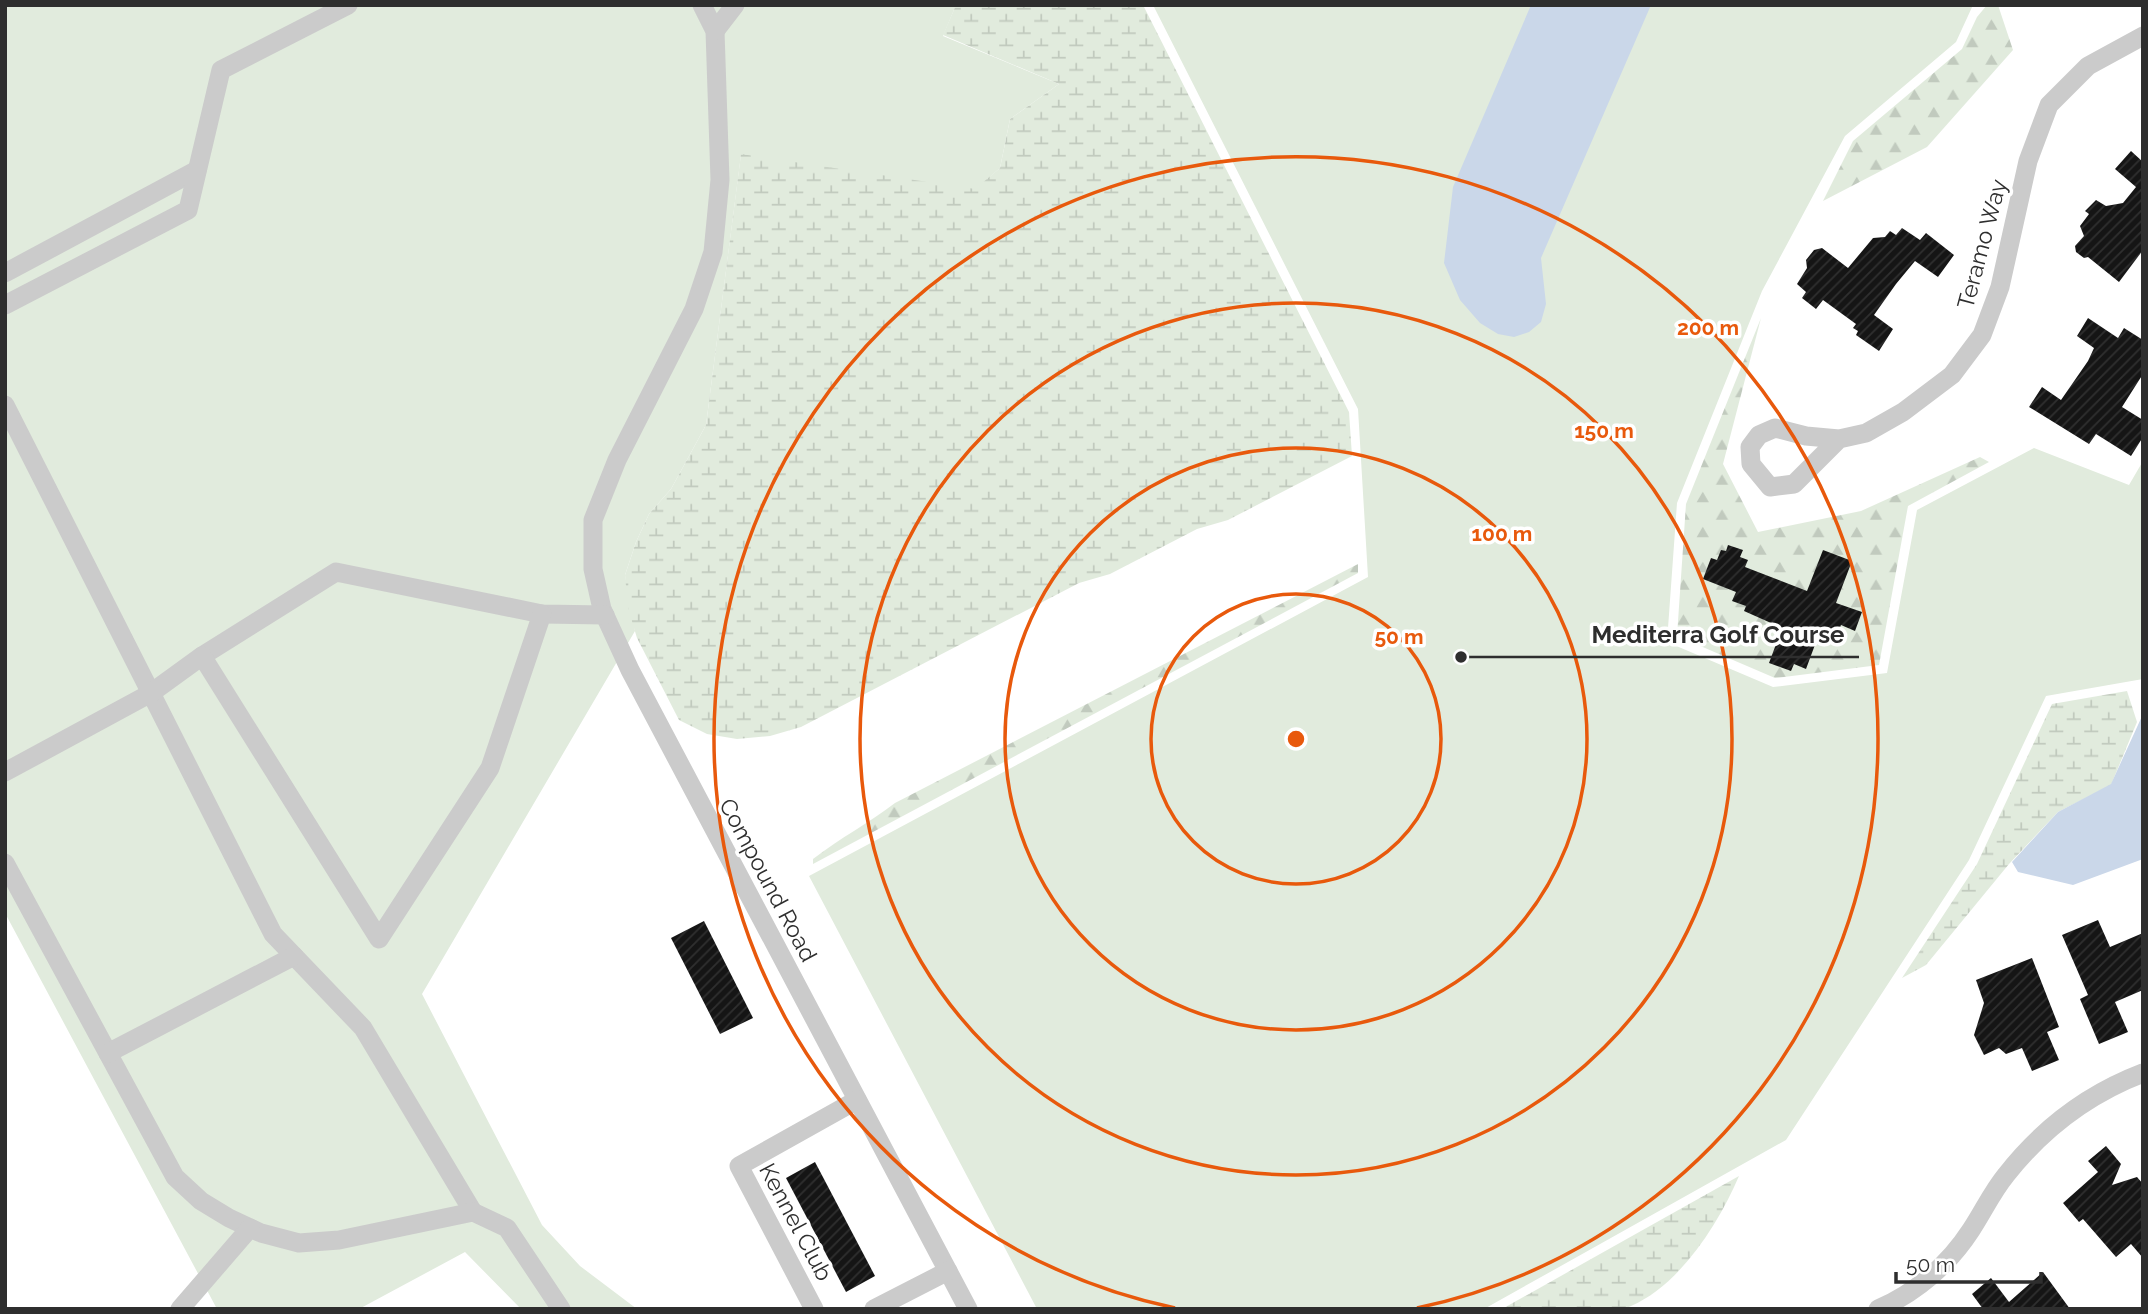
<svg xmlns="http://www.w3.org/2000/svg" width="2148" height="1314" font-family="Raleway,sans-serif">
	<defs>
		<pattern id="forest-firs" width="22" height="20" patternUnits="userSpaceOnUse" patternTransform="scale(1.75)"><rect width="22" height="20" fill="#e1ebdd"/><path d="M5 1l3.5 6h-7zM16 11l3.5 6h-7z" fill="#c1cabe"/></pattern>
		<pattern id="wetland-marsh" width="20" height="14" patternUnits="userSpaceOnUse" patternTransform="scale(1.75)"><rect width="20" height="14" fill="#e1ebdd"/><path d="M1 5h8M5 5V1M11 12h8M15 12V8" fill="none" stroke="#c1cabe"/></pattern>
		<pattern id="building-hatch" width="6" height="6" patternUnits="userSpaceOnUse" patternTransform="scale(1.75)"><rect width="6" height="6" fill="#151515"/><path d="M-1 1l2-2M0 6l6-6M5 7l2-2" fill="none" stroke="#2f2f2f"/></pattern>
	</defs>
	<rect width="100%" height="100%" fill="#fff"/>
	<g fill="#e1ebdd">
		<polygon points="5,5 956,5 943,36 1059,84 1010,119 1000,168 975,190 741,155 706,425 671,489 649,514 636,542 625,575 635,631 422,994 542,1225 580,1266 637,1309 521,1309 465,1252 359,1309 217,1309 5,913"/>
		<polygon points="1153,5 1973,5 1956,42 1845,136 1762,291 1677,503 1667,642 1773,687 1887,673 1917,510 2034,448 2129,485 2143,461 2143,679 2046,696 1969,860 1786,1140 1484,1309 1037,1309 809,876 1368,577 1358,409"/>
	</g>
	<g fill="url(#forest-firs)">
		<polygon points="1987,5 1998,5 2013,50 1927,147 1823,201 1853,141 1962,49 1977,17"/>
		<polygon points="1761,318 1723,464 1758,532 1861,511 1980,457 1989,462 1908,506 1879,665 1775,678 1677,636 1686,504"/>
		<path d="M1358 564V573L813 864V859C840 838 869 823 895 803Z"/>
	</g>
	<g fill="url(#wetland-marsh)">
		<polygon points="956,5 1143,5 1349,412 1352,456 1228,520 1197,529 1110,574 1079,583 801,727 770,736 737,739 707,734 679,720 637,638 628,608 625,575 636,542 649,514 671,489 706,425 741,154 975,189 1000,168 1010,119 1059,84 943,35"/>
		<polygon points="2127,691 2137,722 2111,785 2058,812 2009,864 1926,965 1902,978 1977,864 2052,704"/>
		<path d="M1739 1176C1719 1223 1680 1285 1631 1306 1614 1314 1527 1309 1502 1309Z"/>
	</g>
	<g fill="#cad7e9">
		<polygon points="1531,5 1651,5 1541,258 1546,304 1541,322 1529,332 1514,337 1498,334 1480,323 1460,300 1444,263 1453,187"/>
		<polygon points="2143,714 2143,859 2073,885 2018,872 2012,862 2058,812 2111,784"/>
	</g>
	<g fill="url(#building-hatch)">
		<polygon points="2131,151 2143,162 2143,250 2119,282 2088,257 2084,258 2076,252 2075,246 2084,236 2080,226 2089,214 2085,211 2096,200 2106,206 2123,203 2136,187 2115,169"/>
		<polygon points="1902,228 1920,240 1926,233 1954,255 1938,277 1915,261 1896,284 1874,315 1893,329 1879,351 1856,335 1858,331 1853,328 1856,324 1823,300 1816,309 1802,298 1806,292 1797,284 1807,268 1806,260 1814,250 1822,248 1848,268 1873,238 1885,237 1890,231 1896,235"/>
		<polygon points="2088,318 2118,338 2124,328 2143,340 2143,374 2122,407 2143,420 2143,437 2131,456 2096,434 2089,444 2029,407 2042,387 2061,400 2088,361 2094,348 2077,336"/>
		<polygon points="1728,545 1743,550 1740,557 1748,560 1745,567 1807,591 1823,550 1852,561 1836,603 1862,612 1855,631 1841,625 1838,633 1825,628 1822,636 1819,634 1806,669 1794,664 1791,671 1769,663 1782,628 1744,611 1746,606 1732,601 1736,592 1703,579 1711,558 1717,560 1721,550 1726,551"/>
		<polygon points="2098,920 2110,947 2143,933 2143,990 2115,1002 2128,1032 2099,1044 2080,999 2088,995 2062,935"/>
		<polygon points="704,921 753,1018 720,1034 671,938"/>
		<polygon points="2032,958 2059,1027 2047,1032 2059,1060 2032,1071 2022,1048 2006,1054 1999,1048 1984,1055 1974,1035 1984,1003 1976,980"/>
		<polygon points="2106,1146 2121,1164 2112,1185 2137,1177 2143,1184 2143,1258 2131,1244 2116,1257 2083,1219 2079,1222 2063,1203 2098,1172 2088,1161"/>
		<polygon points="815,1162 875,1276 846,1292 786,1178"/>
		<polygon points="2043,1272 2070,1309 1983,1309 1972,1294 1991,1278 2009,1302"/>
	</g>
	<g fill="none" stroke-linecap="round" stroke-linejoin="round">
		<g stroke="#cbcbcb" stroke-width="19">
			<polyline points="702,5 715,31 720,180 713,252 694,309 617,460 593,520 593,569 602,609 630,670 968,1309"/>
			<polyline points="715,31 735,5"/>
			<polyline points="5,273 197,170"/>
			<polyline points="5,305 188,210 221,70 348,5"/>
			<polyline points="5,405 273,934 363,1028 473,1212"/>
			<polyline points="1839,439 1794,484 1770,487 1751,464 1750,447 1759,435 1775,428 1806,436 1839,439 1866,433 1903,412 1952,375 1982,335 2000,287 2028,161 2049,105 2088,66 2143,36"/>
			<polyline points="202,656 336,572 542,614 605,615"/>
			<polyline points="5,772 151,693 202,656 379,939 490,768 542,614"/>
			<polyline points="5,863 175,1177 201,1201 229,1218 261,1233 299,1243 339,1240 473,1212 507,1228 561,1309"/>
			<polyline points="108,1053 294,956"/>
			<polyline points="180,1309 250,1228"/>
			<polyline points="814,1309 739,1166 857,1100"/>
			<polyline points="874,1309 948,1271"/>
			<path d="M1878 1309C1916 1293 1949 1264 1971 1230 1983 1212 1992 1192 2006 1175 2042 1129 2088 1094 2143 1073"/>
		</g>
	</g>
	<g fill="none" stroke="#e8590c" stroke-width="3.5">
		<circle cx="1296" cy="739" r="145"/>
		<circle cx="1296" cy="739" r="291"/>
		<circle cx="1296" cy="739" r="436"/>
		<path d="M1175 1308A582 582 0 1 1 1417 1308"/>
	</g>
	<g text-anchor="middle" stroke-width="7" stroke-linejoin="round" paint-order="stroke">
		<g font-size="23" fill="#2e2e2e" stroke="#fff">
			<text transform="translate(1982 244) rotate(-75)" y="8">Teramo Way</text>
			<text transform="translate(768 880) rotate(62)" y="8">Compound Road</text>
			<text transform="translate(796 1222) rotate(62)" y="8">Kennel Club</text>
		</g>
	</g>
	<circle cx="1296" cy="739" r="10" fill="#e8590c" stroke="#fff" stroke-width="3.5"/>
	<g font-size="21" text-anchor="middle" font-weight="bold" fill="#e8590c" stroke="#fff" stroke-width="7" stroke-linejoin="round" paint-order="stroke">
		<text x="1708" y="335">200 m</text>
		<text x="1604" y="438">150 m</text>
		<text x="1502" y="541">100 m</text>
		<text x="1399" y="644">50 m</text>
	</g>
	<path fill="none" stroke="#2e2e2e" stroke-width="2.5" d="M1461 657L1578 657H1859"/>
	<circle fill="#2e2e2e" stroke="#fff" stroke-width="2.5" cx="1461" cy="657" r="7"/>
	<g font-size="24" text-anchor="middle" font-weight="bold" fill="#2e2e2e" stroke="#fff" stroke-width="7" stroke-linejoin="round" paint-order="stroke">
		<text x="1718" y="643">Mediterra Golf Course</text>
	</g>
	<rect width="2148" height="1314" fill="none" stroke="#2e2e2e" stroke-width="14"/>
	<path d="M1896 1272v10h145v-10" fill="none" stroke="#2e2e2e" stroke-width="3.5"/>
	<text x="1906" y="1272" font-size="21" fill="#2e2e2e" stroke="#ffffff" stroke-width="5" paint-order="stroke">50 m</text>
</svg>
